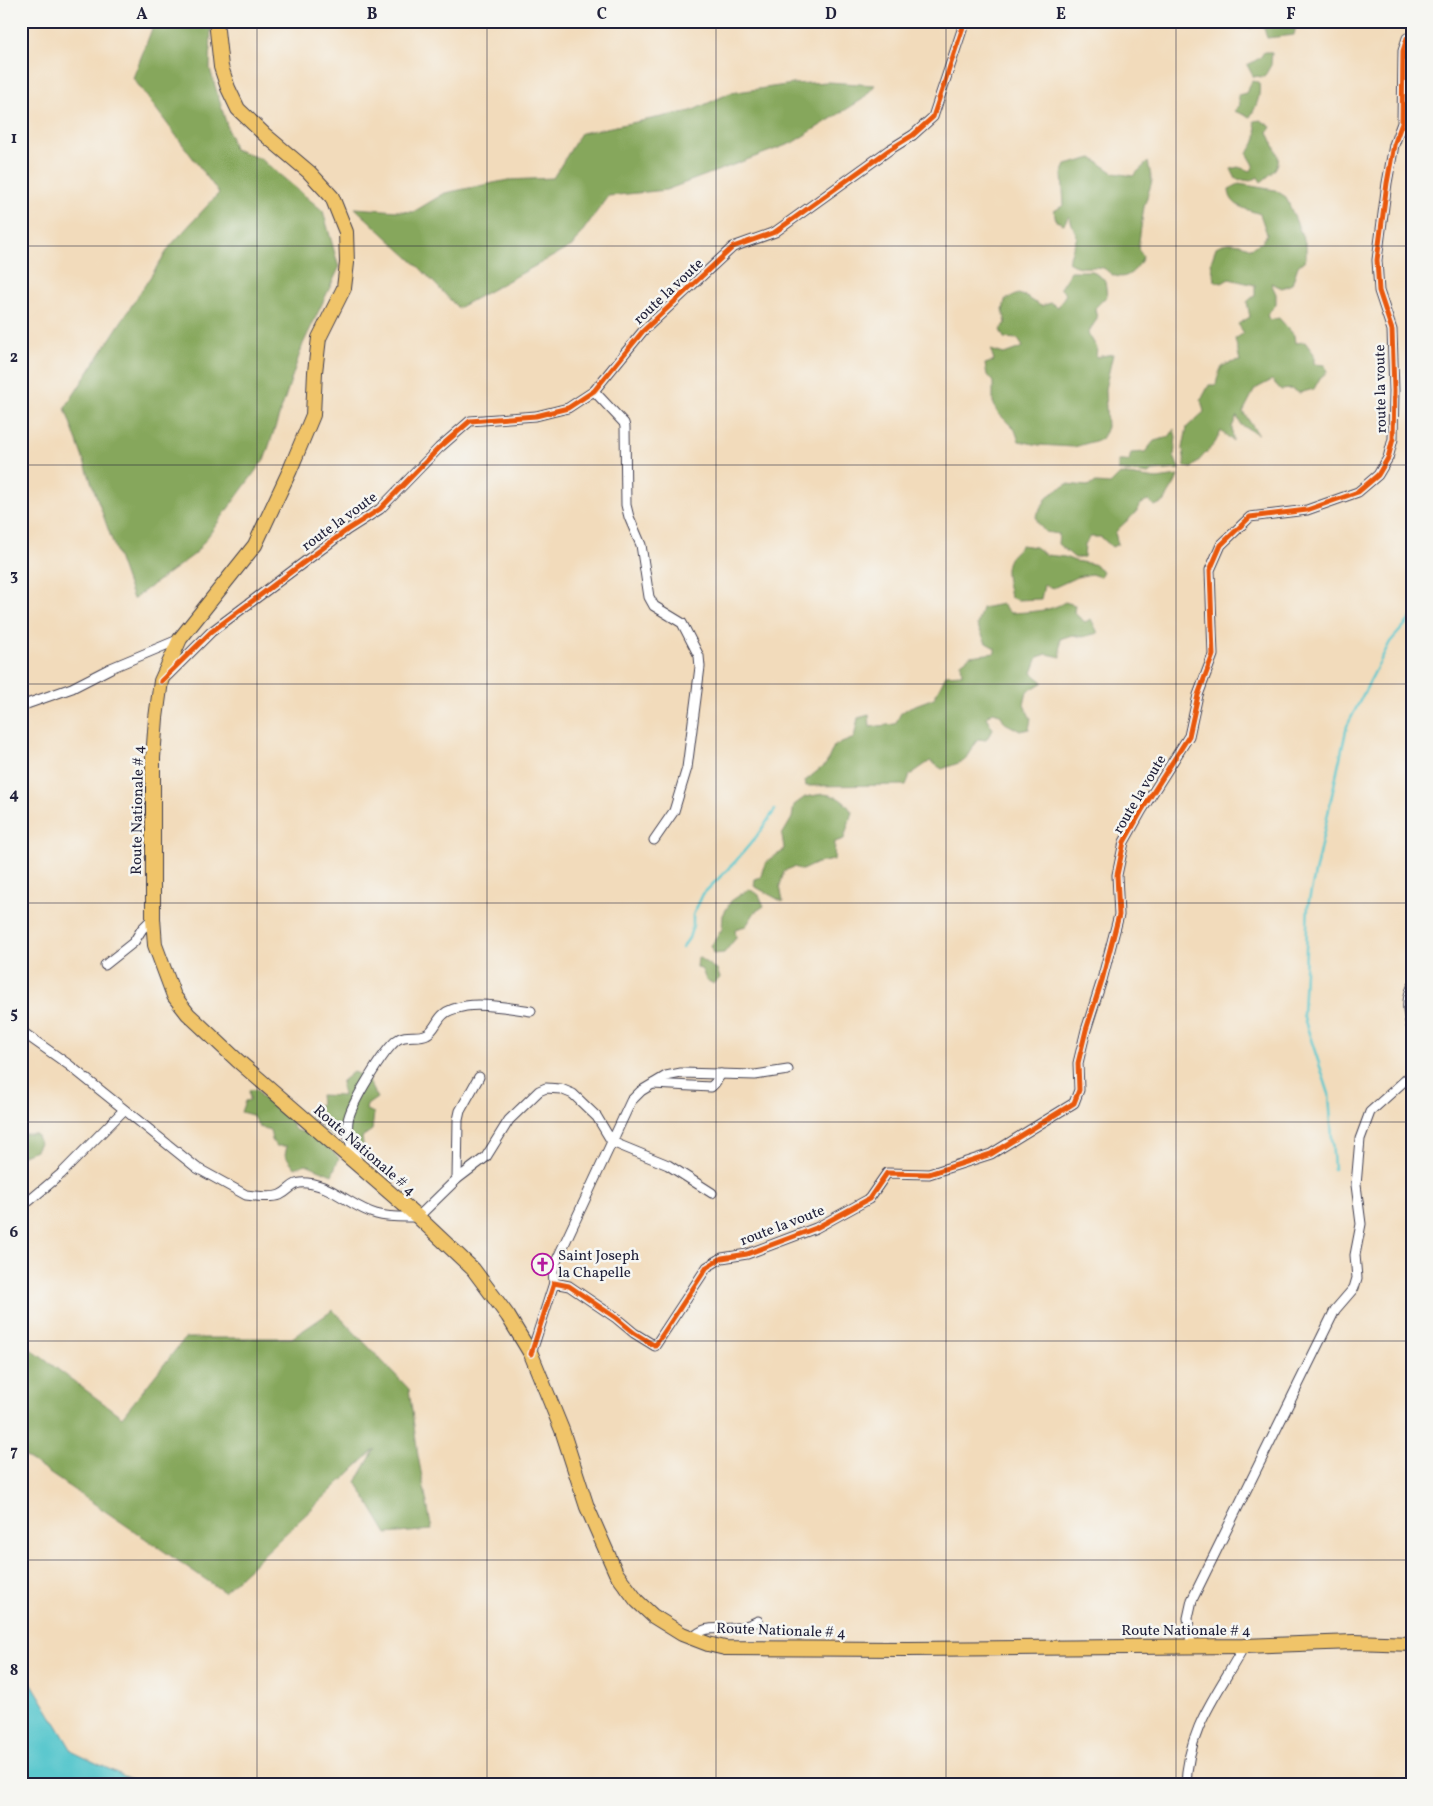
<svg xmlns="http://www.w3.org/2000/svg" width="1433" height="1806" font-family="Vollkorn,serif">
	<rect width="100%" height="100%" fill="#f6f6f2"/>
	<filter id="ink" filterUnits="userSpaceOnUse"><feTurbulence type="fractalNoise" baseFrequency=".02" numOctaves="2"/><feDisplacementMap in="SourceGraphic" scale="10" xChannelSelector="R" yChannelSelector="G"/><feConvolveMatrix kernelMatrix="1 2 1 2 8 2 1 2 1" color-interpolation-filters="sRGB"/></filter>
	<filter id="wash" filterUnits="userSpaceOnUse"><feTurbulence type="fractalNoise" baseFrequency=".0096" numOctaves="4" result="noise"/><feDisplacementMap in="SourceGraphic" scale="20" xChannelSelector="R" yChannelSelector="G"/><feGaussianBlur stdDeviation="1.12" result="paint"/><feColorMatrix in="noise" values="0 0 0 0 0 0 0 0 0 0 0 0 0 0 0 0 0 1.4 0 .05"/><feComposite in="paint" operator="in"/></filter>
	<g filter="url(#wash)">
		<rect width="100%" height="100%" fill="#f2dbbb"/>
		<g fill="#86a75b" stroke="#54644b">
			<polygon points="155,21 211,21 210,69 234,149 261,159 323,211 339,268 303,344 265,458 195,554 133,599 65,408 171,245 219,193 133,78"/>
			<polygon points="1243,21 1297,21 1294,35 1267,38 1263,25 1250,28"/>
			<polygon points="1264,52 1272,52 1271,65 1264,77 1253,76 1247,65 1260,58"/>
			<path d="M1252 81 1259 82C1261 95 1257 106 1250 117L1234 111 1240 105 1238 95 1246 93Z"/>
			<polygon points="828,82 875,85 863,99 792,143 666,190 608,196 572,246 458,308 420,268 355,208 413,212 445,193 508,180 553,178 581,133 691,111 730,93 793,84"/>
			<path d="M1261 120 1271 127 1268 132C1278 157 1288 162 1261 182L1258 177 1251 181 1236 179 1231 169 1238 167 1251 171 1254 165 1247 153C1256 144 1259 134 1254 121Z"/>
			<path d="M1092 158 1114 173 1133 176 1148 162 1152 181 1144 207 1138 248 1143 257C1138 268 1127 282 1113 275 1109 273 1106 269 1103 268 1089 265 1081 271 1068 262L1077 237 1069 216 1064 224 1056 221 1054 211 1064 205 1062 174 1066 165Z"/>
			<path d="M1239 184 1275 190 1286 197 1306 245V259L1298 266 1292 284 1282 288 1271 283 1276 294V305L1267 314 1269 320 1279 318 1294 335 1295 343 1305 342 1314 354V364L1325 365 1327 372 1320 378 1314 389 1299 393 1291 389 1281 390 1272 380 1255 389 1243 412 1258 434 1241 425 1237 416 1232 427 1233 441 1221 431 1215 443 1192 468 1185 467 1183 448 1187 427 1204 412 1201 400 1209 385H1216C1220 366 1221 364 1240 361L1235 339 1244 333 1238 324 1250 317 1247 302 1255 295V285L1229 279 1222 283 1215 281 1211 263 1216 247C1227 240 1240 243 1251 248L1262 242 1267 234 1260 214C1246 209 1229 206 1229 189Z"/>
			<polygon points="1071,271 1092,271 1105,280 1107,296 1095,308 1097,319 1088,333 1097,348 1096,357 1113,354 1105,389 1107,427 1102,439 1074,447 1039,445 1019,441 1015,430 997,412 993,402 993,382 987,375 985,364 994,361 991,350 1004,354 1023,347 1018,339 1004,338 1000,330 1006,323 1003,311 1005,300 1018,294 1025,296 1041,306 1051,303 1058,307 1066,294 1060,288"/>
			<polygon points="1174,429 1176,437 1174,456 1179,469 1153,471 1148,474 1118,470 1118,461 1129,461 1131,453 1145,452 1154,441 1169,437"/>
			<path d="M1120 474 1157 479 1178 476C1175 486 1169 491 1165 501L1155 506 1148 501 1141 504C1135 517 1123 522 1115 533L1118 544 1112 547 1101 537H1090L1085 544 1084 557 1075 558 1058 544 1059 534 1045 532 1038 523 1036 516 1048 496 1067 484 1087 486 1096 483 1110 484Z"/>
			<path d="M1021 545 1035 547 1046 555 1065 557 1075 561 1093 564 1103 571 1100 577 1091 574 1077 577 1053 588 1044 585 1041 599 1017 600 1010 597C1008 584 1002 569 1010 557 1013 553 1018 550 1021 545Z"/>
			<path d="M1065 602 1075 605 1074 613 1085 622 1091 619 1098 633 1083 637 1072 635 1060 639 1061 657 1047 654 1038 657 1032 673 1043 682 1027 692 1024 705 1031 719 1029 729 1020 731 1005 723 1000 714 993 712 986 717 993 729 986 740 978 739 964 761 942 769 930 761 910 775 906 785 806 786 805 781 826 764 834 746 854 738 858 718 869 715 870 727 895 724 901 713 910 707 934 698 946 675 962 674 961 663 970 656 995 653V648L986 643 977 625 982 608 1002 604 1010 613C1027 612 1050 612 1065 602Z"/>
			<path d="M823 794C837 795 845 801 852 812L844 839 835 842 834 860 817 863 802 870 794 867 784 871 780 886 783 902 754 886 755 879 761 877C764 861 768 859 782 852L784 848 782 835 792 818 794 805 805 797Z"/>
			<polygon points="749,889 759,895 764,906 755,912 746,926 735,929 736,938 724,953 713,954 711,946 722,929 723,915 731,901"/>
			<polygon points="698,957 717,970 720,978 714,984 706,980 702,970 697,967"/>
			<polygon points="353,1072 366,1077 377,1098 367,1105 366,1110 374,1113 372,1130 362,1137 364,1150 356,1155 346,1136 332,1136 321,1127 320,1120 311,1118 309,1109 321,1104 320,1095 343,1096 341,1082"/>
			<path d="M257 1089 261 1097 285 1112 295 1130C314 1134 326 1144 339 1158L332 1175 306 1164 295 1168 285 1155 287 1146H276L272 1140 270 1130 259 1127 252 1115 241 1112 245 1101 250 1100 249 1090Z"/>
			<polygon points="21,1134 36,1134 40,1143 36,1150 21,1156"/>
			<polygon points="333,1310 409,1389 418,1456 432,1530 387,1534 356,1482 375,1449 224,1592 21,1454 21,1342 122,1417 185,1338 292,1338"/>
		</g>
		<polygon fill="#5bc8ce" stroke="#3e7584" points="21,1671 28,1677 73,1752 115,1772 146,1785 21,1785"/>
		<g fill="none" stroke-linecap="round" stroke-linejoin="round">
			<g stroke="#5bc8ce" stroke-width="2.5">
				<polyline points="682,948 689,938 693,925 693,915 703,894 735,862 756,837 775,810"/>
				<polyline points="1334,1169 1329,1094 1303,1015 1308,905 1347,726 1390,642 1412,617"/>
			</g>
		</g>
	</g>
	<g filter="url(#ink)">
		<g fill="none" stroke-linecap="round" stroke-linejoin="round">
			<defs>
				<g id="minor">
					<polyline points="594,391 624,423 625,427 626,505 629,517 641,545 649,597 654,606 682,623 699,656 700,667 687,768 674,811 654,840"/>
					<polyline points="167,676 211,632 347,530 380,509 439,448 470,421 536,416 568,408 594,391 643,331 733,247 775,232 889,150 913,135 933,117 965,21"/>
					<polyline points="21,706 72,688 111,668 180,639"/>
					<polyline points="105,965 134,942 142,929 153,918"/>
					<path d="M1412 987C1405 1002 1408 1014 1412 1030"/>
					<path d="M21 1031 69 1065 197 1168 246 1195C254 1196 273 1198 280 1195 291 1190 292 1181 307 1183 334 1186 351 1207 376 1214 390 1218 405 1217 418 1217L457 1179 486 1157 509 1120 539 1091 546 1088 561 1089 573 1094 597 1117 612 1142 668 1165 712 1193"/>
					<polyline points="653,1084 711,1087 715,1083 721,1074"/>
					<path d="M358 1162C353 1150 346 1135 348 1121 350 1105 384 1050 397 1040 406 1033 418 1039 427 1034 435 1030 437 1019 444 1014 448 1010 460 1007 466 1006 484 1003 512 1008 531 1011"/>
					<polyline points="457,1179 458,1120 460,1111 479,1077"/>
					<polyline points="29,1201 61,1174 124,1110"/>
					<polyline points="554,1283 553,1271 555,1264 631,1101 641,1091 666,1076 681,1073 755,1075 788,1070"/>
					<polyline points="531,1354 554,1283 569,1286 616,1318 634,1333 655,1346 707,1267 722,1258 747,1254 816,1228 869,1199 887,1173 929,1174 991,1154 1074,1103 1079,1090 1078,1063 1086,1030 1102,980 1119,915 1117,875 1124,842 1142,810 1189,736 1198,695 1213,655 1210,570 1221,545 1250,517 1307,510 1358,492 1378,475 1388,458 1393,439 1394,391 1392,330 1379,291 1377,260 1387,183 1394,145 1402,123 1403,51 1407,38 1412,36"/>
					<path d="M693 1638C706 1624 717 1630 734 1628 743 1628 750 1625 758 1621"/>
					<polyline points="1191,1645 1188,1618 1192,1600 1335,1310 1354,1288 1357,1278 1355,1255 1361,1224 1356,1185 1360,1139 1370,1112 1412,1074"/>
					<path d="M1186 1785C1188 1727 1218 1694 1244 1646"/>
				</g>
				<polyline id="primary" points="216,21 221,67 228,88 238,109 264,134 309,172 332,197 346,232 347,263 344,288 319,338 315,372 313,415 290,470 255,545 180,639 161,681 156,718 153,758 153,918 155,945 174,996 188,1014 237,1060 418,1217 473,1269 508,1316 531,1354 562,1430 587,1507 616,1573 637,1601 653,1616 682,1634 708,1644 725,1648 908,1649 1244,1646 1354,1642 1412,1644"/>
			</defs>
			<use href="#minor" stroke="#413e4e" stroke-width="11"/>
			<use href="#primary" stroke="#413e4e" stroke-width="16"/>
			<use href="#minor" stroke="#fff" stroke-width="9"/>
			<use href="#primary" stroke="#f0c469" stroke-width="14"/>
			<defs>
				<g id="cycleway">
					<polyline points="161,681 211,632 347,530 380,509 439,448 470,421 536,416 568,408 594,391 643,331 733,247 775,232 889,150 913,135 933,117 965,21"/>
					<polyline points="531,1354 554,1283 569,1286 616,1318 634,1333 655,1346 707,1267 722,1258 747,1254 816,1228 869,1199 887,1173 929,1174 991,1154 1074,1103 1079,1090 1078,1063 1086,1030 1102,980 1119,915 1117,875 1124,842 1142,810 1189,736 1198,695 1213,655 1210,570 1221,545 1250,517 1307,510 1358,492 1378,475 1388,458 1393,439 1394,391 1392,330 1379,291 1377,260 1387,183 1394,145 1402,123 1403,51 1407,38 1412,36"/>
				</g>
			</defs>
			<use href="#cycleway" stroke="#f6f6f2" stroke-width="8"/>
			<use href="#cycleway" stroke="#e8590c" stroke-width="5"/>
		</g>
	</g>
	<path fill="none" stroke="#22223b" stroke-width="1" stroke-opacity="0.55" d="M257 21V1785M487 21V1785M716 21V1785M946 21V1785M1176 21V1785M21 246H1412M21 465H1412M21 684H1412M21 903H1412M21 1122H1412M21 1341H1412M21 1560H1412"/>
	<defs>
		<symbol id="church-ring" viewBox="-11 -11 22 22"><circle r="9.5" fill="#f6f6f2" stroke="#b5179e" stroke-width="1.5"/><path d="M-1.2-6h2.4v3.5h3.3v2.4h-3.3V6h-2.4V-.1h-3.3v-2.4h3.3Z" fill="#b5179e"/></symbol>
	</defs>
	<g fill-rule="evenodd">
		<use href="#church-ring" x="530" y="1252" width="25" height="25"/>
	</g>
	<g text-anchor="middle" stroke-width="5" stroke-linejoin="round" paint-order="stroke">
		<g font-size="15" fill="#22223b" stroke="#f6f6f2">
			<text transform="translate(668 291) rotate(-43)" y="5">route la voute</text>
			<text transform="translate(1380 389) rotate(-91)" y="5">route la voute</text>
			<text transform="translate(339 521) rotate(-36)" y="5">route la voute</text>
			<text transform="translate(1139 794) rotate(-59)" y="5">route la voute</text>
			<text transform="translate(137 810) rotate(-89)" y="5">Route Nationale # 4</text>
			<text transform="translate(365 1150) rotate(41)" y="5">Route Nationale # 4</text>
			<text transform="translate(782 1225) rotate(-21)" y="5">route la voute</text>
			<text transform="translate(781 1630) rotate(2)" y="5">Route Nationale # 4</text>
			<text x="1186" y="1635">Route Nationale # 4</text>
		</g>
		<g font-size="15" fill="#22223b" stroke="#f6f6f2" text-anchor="start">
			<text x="558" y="1260">Saint Joseph<tspan x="558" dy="17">la Chapelle</tspan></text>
		</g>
	</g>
	<rect width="1433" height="1806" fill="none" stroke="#f6f6f2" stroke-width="55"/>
	<rect x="28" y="28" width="1378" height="1750" fill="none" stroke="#22223b" stroke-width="2"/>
	<g font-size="16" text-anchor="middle" font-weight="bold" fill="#22223b">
		<text x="142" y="19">A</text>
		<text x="372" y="19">B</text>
		<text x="602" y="19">C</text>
		<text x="831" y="19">D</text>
		<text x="1061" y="19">E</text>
		<text x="1291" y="19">F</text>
		<text x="14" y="143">1</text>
		<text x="14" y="362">2</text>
		<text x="14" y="580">3</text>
		<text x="14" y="799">4</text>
		<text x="14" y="1018">5</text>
		<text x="14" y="1237">6</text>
		<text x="14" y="1456">7</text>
		<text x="14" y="1675">8</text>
	</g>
</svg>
